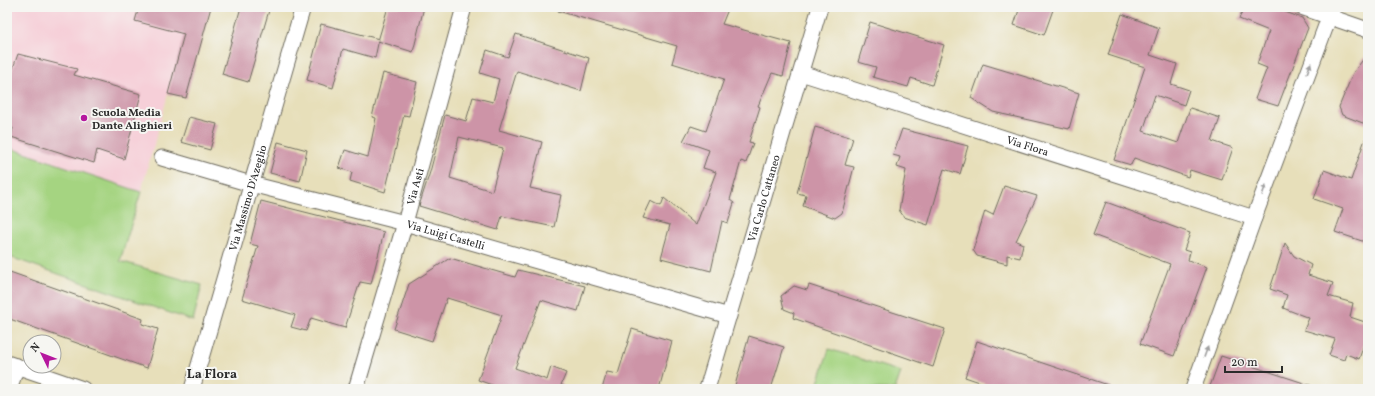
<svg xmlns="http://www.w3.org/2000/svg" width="1375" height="396" font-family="Vollkorn,serif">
	<rect width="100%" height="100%" fill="#f6f6f2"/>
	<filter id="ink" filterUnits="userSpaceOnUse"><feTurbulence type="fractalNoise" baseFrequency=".025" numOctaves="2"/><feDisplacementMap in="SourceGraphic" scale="8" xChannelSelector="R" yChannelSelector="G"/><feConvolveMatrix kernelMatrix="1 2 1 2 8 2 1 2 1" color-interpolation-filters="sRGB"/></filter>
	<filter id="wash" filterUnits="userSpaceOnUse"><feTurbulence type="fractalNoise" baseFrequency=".012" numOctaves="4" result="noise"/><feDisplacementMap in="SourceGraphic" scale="16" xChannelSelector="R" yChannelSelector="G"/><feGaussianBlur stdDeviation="0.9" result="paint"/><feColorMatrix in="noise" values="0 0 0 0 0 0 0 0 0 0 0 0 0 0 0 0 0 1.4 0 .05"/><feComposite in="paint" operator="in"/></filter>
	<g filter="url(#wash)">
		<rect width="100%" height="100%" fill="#e7dfba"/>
		<polygon fill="#f6cfd8" points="7,7 192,7 141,192 7,147"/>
		<g fill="#a5d481" stroke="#688056">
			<polygon points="7,147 141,192 120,261 202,285 193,321 7,256"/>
			<polygon points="829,349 901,372 895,389 816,389"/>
		</g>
		<g id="blocks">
			<g fill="#cd94a7" fill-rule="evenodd">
				<polygon points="139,7 211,7 186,98 168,94 184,34 135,21"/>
				<polygon points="241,7 270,7 248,82 222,74"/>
				<polygon points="388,7 424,7 413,52 378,41"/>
				<polygon points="559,7 729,7 722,24 791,43 783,76 772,73 758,106 760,107 749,142 753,143 746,163 741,161 730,200 734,203 728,223 722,221 711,271 661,258 670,225 643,218 651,201 661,206 664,198 696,225 716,172 703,168 709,150 683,141 691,126 706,131 724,79 672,63 677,46 558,11"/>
				<polygon points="1020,7 1054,7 1044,35 1014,25"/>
				<polygon points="1244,7 1271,7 1302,18 1308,28 1278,106 1255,99 1267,68 1257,64 1269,31 1239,19"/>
				<polygon points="1122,14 1159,28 1150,55 1177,64 1171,84 1189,90 1184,105 1155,95 1143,131 1178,143 1190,108 1220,118 1212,141 1233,148 1222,180 1190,170 1188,177 1134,158 1131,165 1114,160 1145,67 1108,55"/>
				<polygon points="870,22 944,45 932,85 911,78 908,87 873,77 876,67 858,62"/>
				<polygon points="321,24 379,39 375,58 343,49 333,88 307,80 317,42 316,42"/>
				<path d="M516 34 589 58 581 91 517 71 499 130 542 142 530 188 561 195 554 227 502 216 498 230 419 206 430 172 445 115 466 121 473 97 493 102 499 79 480 73 487 50 508 57ZM459 137 503 148 492 191 450 178Z"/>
				<polygon points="1368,53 1368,125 1342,115 1339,107 1353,73"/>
				<polygon points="18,54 77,69 74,75 141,94 124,159 97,150 94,163 11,137 13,128 7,126 7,85"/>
				<polygon points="983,64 1079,93 1069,129 993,112 971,98"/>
				<polygon points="383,73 417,82 409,116 404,115 385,192 350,181 352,172 339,168 345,150 368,157 376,118 372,117"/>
				<polygon points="189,117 217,124 210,150 181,142"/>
				<polygon points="815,127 853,138 845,165 854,167 842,213 835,218 803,206 806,195 797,193"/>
				<polygon points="902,129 968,146 960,174 944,169 928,225 904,217 899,210 906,170 897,167 900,157 893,155"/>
				<polygon points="1365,139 1368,139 1368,243 1335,232 1343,209 1314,199 1324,170 1351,180"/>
				<polygon points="278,142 307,150 300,181 270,173"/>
				<polygon points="1004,186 1037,196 1016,241 1023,244 1020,258 1007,255 1007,264 977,256 973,250 985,211 993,215"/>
				<polygon points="261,201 384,232 371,284 360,282 345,328 311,318 306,331 291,327 295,315 242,299 258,246 250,244"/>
				<polygon points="1106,202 1190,233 1184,250 1190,252 1188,260 1207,267 1174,356 1140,344 1170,264 1093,235"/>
				<polygon points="1285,243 1294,256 1311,265 1308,275 1333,283 1328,296 1353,303 1350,317 1368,323 1368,333 1359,359 1346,354 1344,360 1329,355 1335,339 1304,330 1309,318 1283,308 1287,295 1270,289"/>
				<polygon points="450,258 515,277 518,270 585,286 578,311 541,300 515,368 547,380 551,367 566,373 561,385 566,387 566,389 503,389 478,380 502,315 447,298 432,341 394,329 409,284"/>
				<polygon points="7,271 143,319 142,324 158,329 147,368 7,318"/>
				<polygon points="809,285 945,329 933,367 793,318 794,313 784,309 781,296 794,286 807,290"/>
				<polygon points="632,329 672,341 659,389 602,389 607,372 618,374"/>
				<polygon points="749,336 784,347 771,389 734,389"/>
				<polygon points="977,341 1111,386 1111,389 1000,389 965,377"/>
				<polygon points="1221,356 1313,386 1312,389 1209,389"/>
			</g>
		</g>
	</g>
	<g filter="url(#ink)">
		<use href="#blocks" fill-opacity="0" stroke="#6d6a5d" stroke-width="1"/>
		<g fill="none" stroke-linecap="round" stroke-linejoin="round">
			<defs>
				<g id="minor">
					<polyline points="1301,7 1368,30"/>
					<path id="s1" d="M801 73 1254 218"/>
					<path id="s2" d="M162 158 251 184 405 223 729 316"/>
					<polyline points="7,363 83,389"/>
					<polyline points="9,389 17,366"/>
					<path id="s3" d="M192 389 303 7"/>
					<path id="s4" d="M356 389 405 223 464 7"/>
					<path id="s5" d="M707 389 820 7"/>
					<polyline points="1193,389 1254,218 1333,7"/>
				</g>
			</defs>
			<use href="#minor" stroke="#6d6a5d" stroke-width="17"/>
			<use href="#minor" stroke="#fff" stroke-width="15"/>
		</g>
		<defs><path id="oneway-solid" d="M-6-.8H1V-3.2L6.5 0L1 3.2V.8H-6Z"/></defs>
		<g fill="#a0a0a0">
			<use href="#oneway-solid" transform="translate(1309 68) rotate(-70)"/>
			<use href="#oneway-solid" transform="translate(1264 190) rotate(-70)"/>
			<use href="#oneway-solid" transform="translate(1206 352) rotate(-70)"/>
		</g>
	</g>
	<circle fill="#b5179e" stroke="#f6f6f2" stroke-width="1.5" cx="84" cy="118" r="4"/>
	<g text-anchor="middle" stroke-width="4" stroke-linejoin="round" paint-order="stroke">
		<g font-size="11" font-weight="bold" fill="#2b2b2b" stroke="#f6f6f2" text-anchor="start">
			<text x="92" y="116">Scuola Media<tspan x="92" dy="13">Dante Alighieri</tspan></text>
		</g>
		<g font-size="11" fill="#2b2b2b" stroke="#f6f6f2">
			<text dy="4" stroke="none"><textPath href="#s1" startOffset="238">Via Flora</textPath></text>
			<text dy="4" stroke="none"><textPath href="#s4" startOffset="211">Via Asti</textPath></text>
			<text dy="4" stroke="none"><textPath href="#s3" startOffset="199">Via Massimo D'Azeglio</textPath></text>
			<text dy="4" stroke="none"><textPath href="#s5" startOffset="199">Via Carlo Cattaneo</textPath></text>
			<text dy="4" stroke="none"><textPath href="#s2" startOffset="294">Via Luigi Castelli</textPath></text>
		</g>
		<g font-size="13" font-weight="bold" fill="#2b2b2b" stroke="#f6f6f2">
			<text x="212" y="378">La Flora</text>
		</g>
	</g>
	<rect width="1375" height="396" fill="none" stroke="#f6f6f2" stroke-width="24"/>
	<g transform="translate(42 354) rotate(313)"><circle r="19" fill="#f6f6f2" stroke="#a5a5a2"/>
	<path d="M0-3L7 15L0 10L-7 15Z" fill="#b5179e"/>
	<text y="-6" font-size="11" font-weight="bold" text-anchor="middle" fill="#2b2b2b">N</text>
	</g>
	<path d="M1225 366v6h57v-6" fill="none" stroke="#2b2b2b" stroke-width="2"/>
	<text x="1231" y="366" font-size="12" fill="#2b2b2b" stroke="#f6f6f2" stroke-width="3" paint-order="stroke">20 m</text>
</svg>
